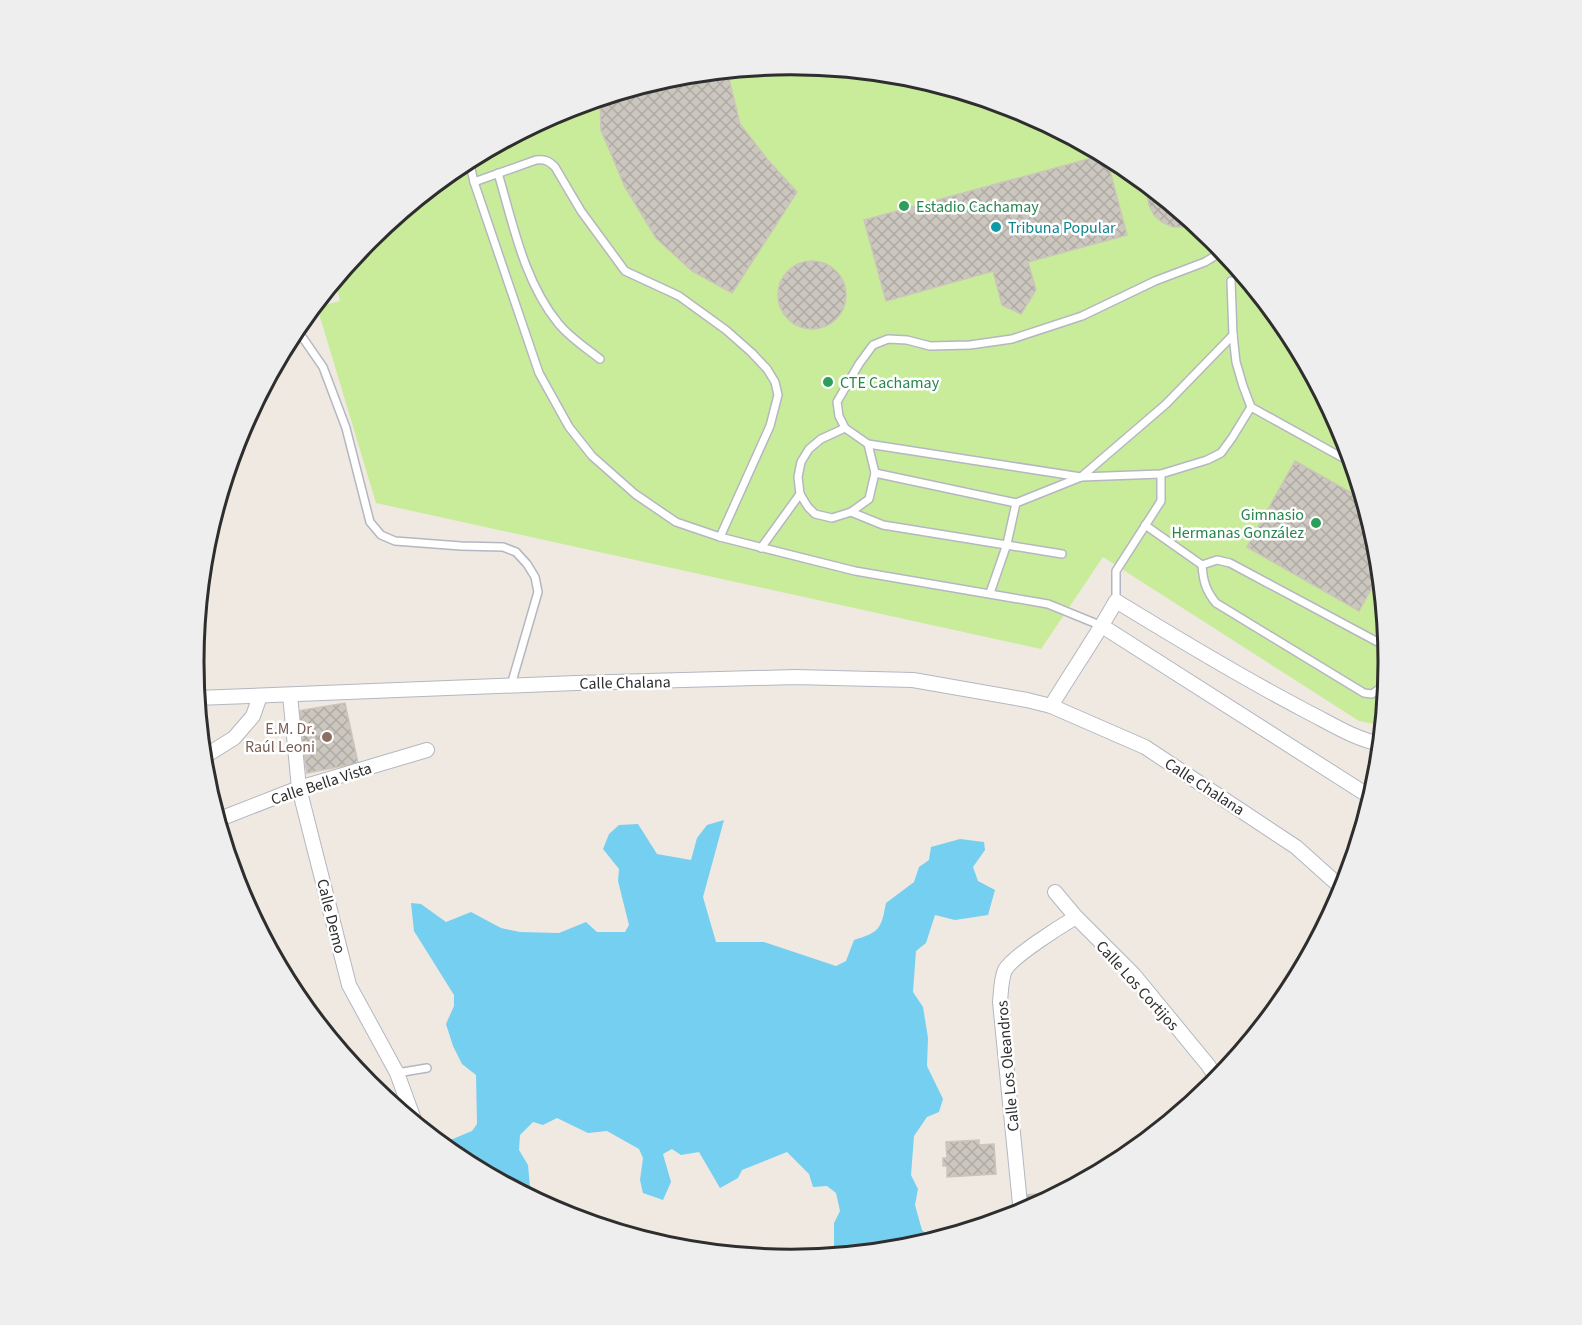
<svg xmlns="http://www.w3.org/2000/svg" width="1582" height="1325" font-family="'Source Sans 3',sans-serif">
	<defs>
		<pattern id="building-cross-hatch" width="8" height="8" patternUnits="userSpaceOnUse" patternTransform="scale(1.5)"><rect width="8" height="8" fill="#cbc7bf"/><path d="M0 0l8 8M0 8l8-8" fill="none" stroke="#afaba4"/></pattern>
	</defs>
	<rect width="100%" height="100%" fill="#efe9e1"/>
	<polygon fill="#c9ec9a" points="791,65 908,76 1020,110 1124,165 1214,240 1288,331 1344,434 1378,546 1389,663 1383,726 1359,721 1103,557 1041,649 376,503 317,307 340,301 335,280 368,239 459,165 562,110 675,76"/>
	<path fill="#75cff0" d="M724 820 703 897 716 942H764L836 966 846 961 854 940C880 932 881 929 886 903L914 882 919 867 929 860 931 847 960 839 984 842 985 850 973 867 978 881 995 890 988 915 955 920 935 915 926 943 916 951 913 992 923 1007 928 1038 927 1066 943 1099 939 1112 927 1117 914 1136 911 1175 918 1189 915 1205 922 1230 934 1241 907 1249 829 1257 834 1248V1223L840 1211 836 1193 827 1186 813 1187 809 1174 787 1152 742 1170 738 1178 720 1188 699 1152 681 1155 672 1149 663 1154 671 1182 663 1200 643 1193 640 1180 643 1158 639 1149 607 1131 588 1133 557 1118 543 1125 533 1122 520 1135 519 1150 528 1165 530 1187 527 1196C508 1186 451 1161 443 1143L472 1131 477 1124 476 1075 462 1064 453 1046 446 1024 454 1006V995L414 931 411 903 421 904 446 922 471 912 501 928 520 932 559 933 586 922 597 932H625L629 925 618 881 619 869 603 849 609 834 619 825 638 824 657 854 691 860 697 838 707 825Z"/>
	<g fill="url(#building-cross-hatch)" stroke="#cbc5ba" stroke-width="1.5">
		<polygon points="729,71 729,79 740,124 767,159 797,192 732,293 692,271 656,238 625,187 601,130 600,99 675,76"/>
		<polygon points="1103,155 1106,156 1127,235 1028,262 1036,290 1021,314 1002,305 993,271 886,301 864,220"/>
		<polygon points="1148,186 1195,224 1184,227 1173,227 1162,222 1154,215 1149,205 1147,194"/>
		<circle cx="812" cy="295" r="34"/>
		<polygon points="1295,461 1364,500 1378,546 1380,573 1359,611 1247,547"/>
		<polygon points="345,703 358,763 307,773 297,711"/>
		<polygon points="979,1140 979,1145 994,1144 996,1174 947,1177 947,1166 943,1166 943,1158 947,1158 946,1142"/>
		<polygon points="1050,1193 1050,1199 1031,1209 1026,1209 1025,1195"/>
	</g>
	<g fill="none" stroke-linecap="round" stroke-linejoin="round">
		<defs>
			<g id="service">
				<polyline points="469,160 474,182 539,373 569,427 592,456 635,494 676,522 720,537 855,571 1048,604 1102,626"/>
				<path d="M498 173C513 224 524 281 558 323 569 337 586 348 600 359"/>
				<path d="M474 182 536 160C545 159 549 161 555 167L581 211 625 271 679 296 726 330 752 353 767 369 775 382 778 395 770 426 720 537"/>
				<polyline points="1223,251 1205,262 1155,281 1082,316 1012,339 970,345 930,346 907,340 888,339 873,345 859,364 837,402 839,416 845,428 868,444 1081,477 1161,474 1207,460 1221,453 1232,438 1251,407"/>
				<polyline points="1231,281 1233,335 1236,362 1243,386 1251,407 1352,463"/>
				<polyline points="296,328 323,367 346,428 370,522 381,535 395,541 461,546 503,547 516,552 527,564 535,577 538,592 511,685"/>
				<polyline points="845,428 821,439 809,449 801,462 798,477 800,494 808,507 815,514 832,518 851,512 869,499 875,473 868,444"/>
				<polyline points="875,473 1016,503 1081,477 1166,404 1233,335"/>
				<polyline points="851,512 883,525 1062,554"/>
				<path d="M1145 525 1202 565C1203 581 1206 591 1216 603L1364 693 1372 694 1379 689 1388 672"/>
				<polyline points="761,548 800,494"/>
				<polyline points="1202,565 1217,560 1230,563 1387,647"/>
				<polyline points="990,593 1007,544 1016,503"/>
				<polyline points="1116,601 1116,571 1161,501 1161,474"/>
				<polyline points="397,1073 427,1068"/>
			</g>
			<g id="minor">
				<polyline points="1102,626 1372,798"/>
				<polyline points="290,695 299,788 349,985 397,1073 416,1125"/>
				<polyline points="196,698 576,683 795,677 913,680 1027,700 1051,706 1145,747 1296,847 1344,890"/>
				<path d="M1051 706C1072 671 1096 637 1116 601 1178 639 1241 677 1306 711 1330 723 1354 739 1381 744"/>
				<polyline points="202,758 234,738 253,716 260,696"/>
				<polyline points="217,820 299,788 427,750"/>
				<polyline points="1055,892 1076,917 1134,975 1208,1065 1218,1080"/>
				<path d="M1021 1214 1000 1002C1001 992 1001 979 1005 970 1013 956 1061 926 1076 917"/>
			</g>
		</defs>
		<use href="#service" stroke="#b4b7c1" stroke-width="10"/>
		<use href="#minor" stroke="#b4b7c1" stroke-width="16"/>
		<use href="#service" stroke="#fff" stroke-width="7"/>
		<use href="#minor" stroke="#fff" stroke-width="14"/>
	</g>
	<g fill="#2e9e5b" stroke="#fff" stroke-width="2">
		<circle cx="904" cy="206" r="6"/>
		<circle cx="828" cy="382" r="6"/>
		<circle cx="1316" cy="523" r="6"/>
	</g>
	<circle fill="#0f9aa8" stroke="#fff" stroke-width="2" cx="996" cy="227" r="6"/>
	<circle fill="#8d6e63" stroke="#fff" stroke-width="2" cx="327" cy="737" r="6"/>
	<g text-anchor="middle" stroke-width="5" stroke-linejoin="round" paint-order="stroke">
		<g font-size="16" fill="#27864d" stroke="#fff" text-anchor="start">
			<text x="916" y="212">Estadio Cachamay</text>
			<text x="840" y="388">CTE Cachamay</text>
			<text x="1304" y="520" text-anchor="end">Gimnasio<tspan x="1304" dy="18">Hermanas González</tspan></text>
		</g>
		<g font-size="16" fill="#0d838f" stroke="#fff" text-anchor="start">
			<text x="1008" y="233">Tribuna Popular</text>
		</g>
		<g font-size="16" fill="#2e2e2e" stroke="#fff">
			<text transform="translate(625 682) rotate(-1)" y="6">Calle Chalana</text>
			<text transform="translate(321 783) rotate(-18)" y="6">Calle Bella Vista</text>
			<text transform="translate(1205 786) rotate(33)" y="6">Calle Chalana</text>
			<text transform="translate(332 916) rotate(76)" y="6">Calle Demo</text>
			<text transform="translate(1138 985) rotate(48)" y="6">Calle Los Cortijos</text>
			<text transform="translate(1007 1066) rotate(-95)" y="6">Calle Los Oleandros</text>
		</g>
		<g font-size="16" fill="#785e54" stroke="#fff" text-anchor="end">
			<text x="315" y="734">E.M. Dr.<tspan x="315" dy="18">Raúl Leoni</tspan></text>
		</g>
	</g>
	<path d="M0 0H1582V1325H0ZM204 662a587 587 0 1 1 1174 0a587 587 0 1 1-1174 0Z" fill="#eee" fill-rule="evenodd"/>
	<path fill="none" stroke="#2e2e2e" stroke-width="3" d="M204 662a587 587 0 1 1 1174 0a587 587 0 1 1-1174 0Z"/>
</svg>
